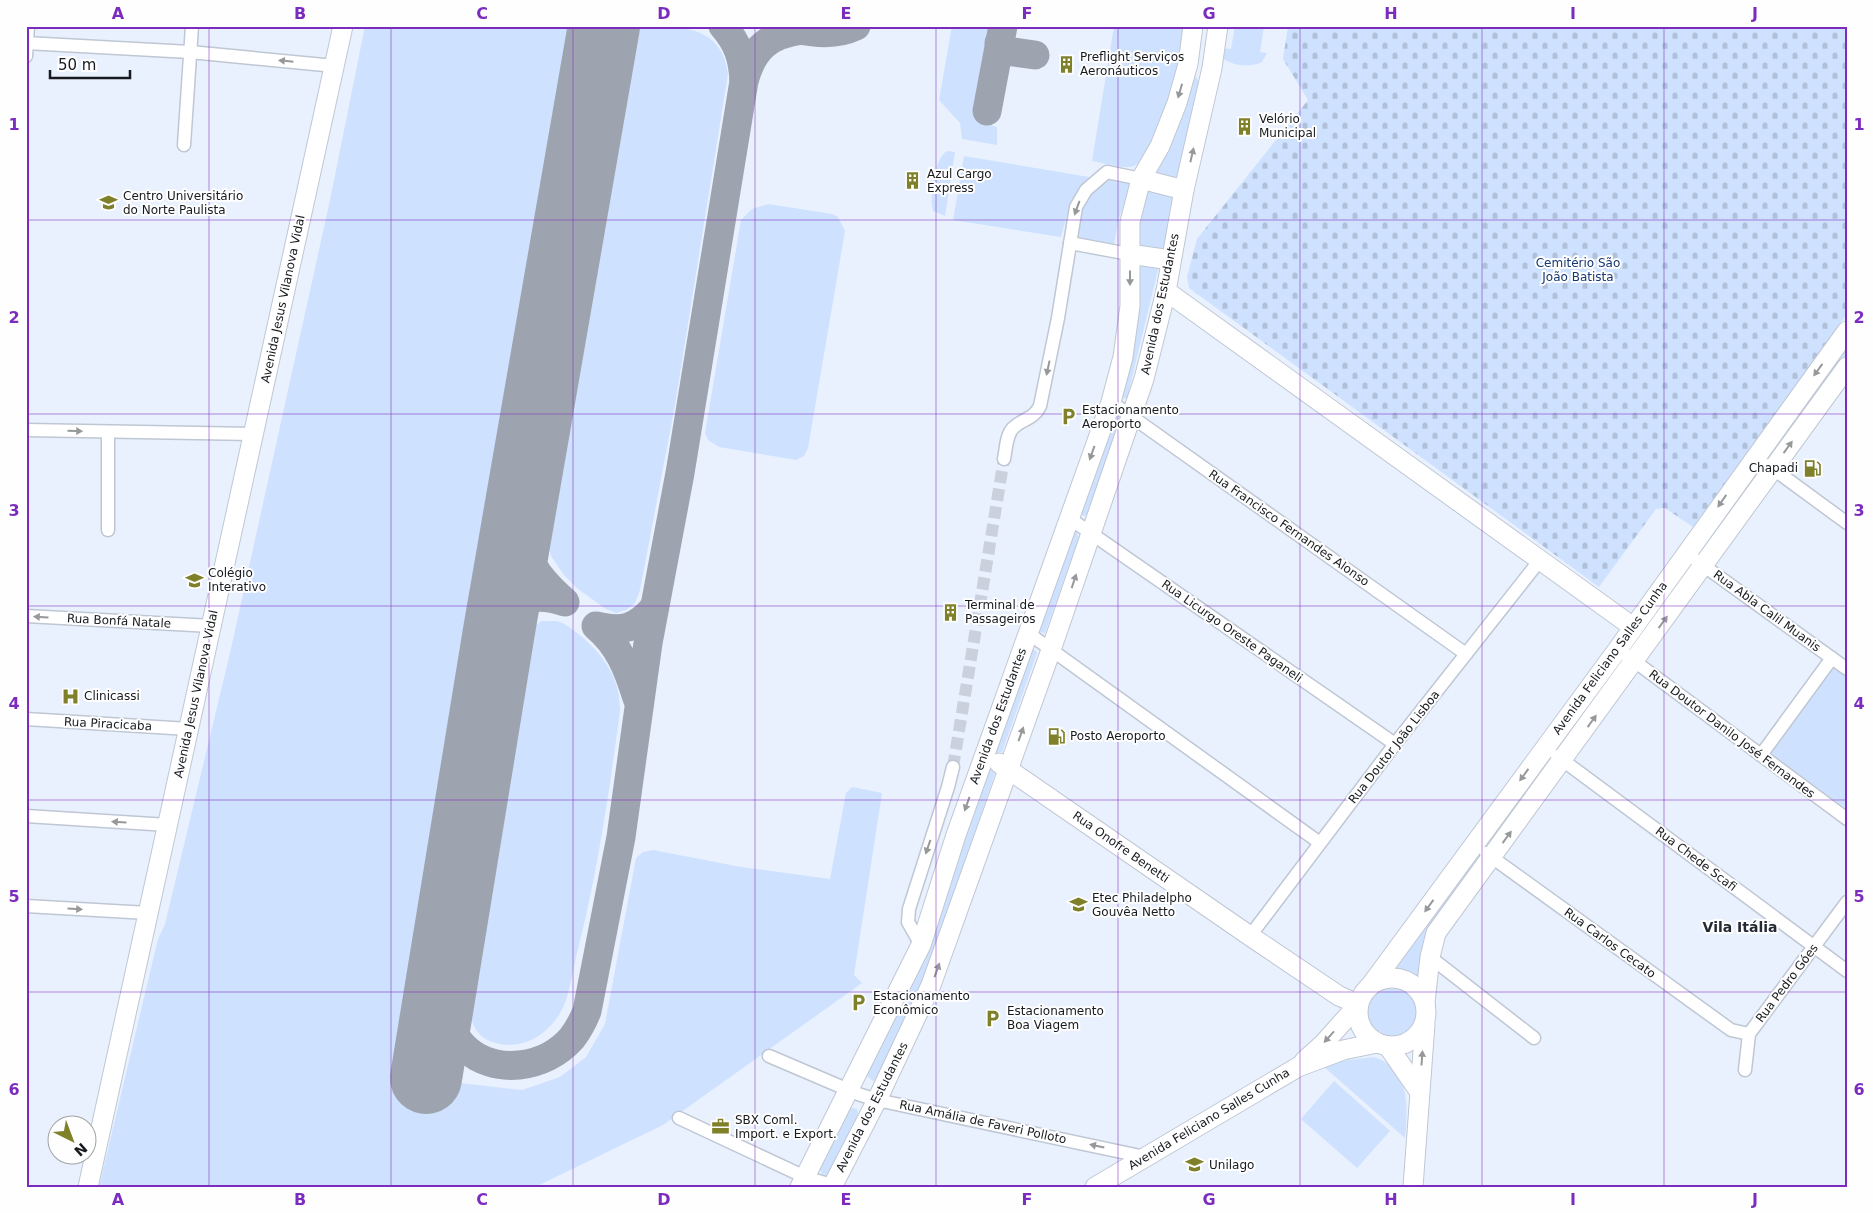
<svg xmlns="http://www.w3.org/2000/svg" width="1873" height="1213" font-family="'DejaVu Sans',sans-serif">
	<defs>
		<pattern id="cemetery-stones" width="16" height="16" patternUnits="userSpaceOnUse" patternTransform="scale(1.25)"><rect width="16" height="16" fill="#cee1fe"/><path d="M2 7V4a2 2 0 0 1 4 0v3zM10 15v-3a2 2 0 0 1 4 0v3z" fill="#b0c0d9"/></pattern>
	</defs>
	<rect width="100%" height="100%" fill="#e9f1ff"/>
	<g fill="#cee1fe">
		<polygon points="365,26 575,26 525,328 478,576 400,1073 405,1079 439,1084 443,1081 522,1090 560,1077 586,1057 605,1024 636,858 643,852 653,850 741,867 830,879 846,793 852,787 882,793 854,975 862,983 663,1125 535,1187 99,1187 158,939 165,924 230,653 330,200"/>
		<path d="M640 26C680 26 722 25 728 74L675 405 640 590 635 603 626 610 616 613 606 609 578 589 564 575 551 556 544 525 577 357 628 40 631 35Z"/>
		<polygon points="952,26 996,26 980,122 997,127 997,145 962,139 960,123 939,100"/>
		<path d="M1114 26H1187C1182 53 1159 164 1130 167 1118 168 1103 163 1092 161Z"/>
		<path d="M1235 26H1264L1260 52 1267 53 1262 62C1251 68 1230 66 1222 57V48L1231 49Z"/>
		<polygon points="1196,77 1200,83 1176,180 1153,173 1189,78"/>
		<path d="M948 151 955 152 945 216 933 211C929 198 934 156 948 151Z"/>
		<polygon points="964,156 1089,177 1071,201 1061,237 953,220"/>
		<path d="M1107 178 1131 184 1119 218 1114 244 1075 239C1081 207 1084 200 1107 178Z"/>
		<polygon points="1147,186 1177,194 1167,254 1137,249 1136,224"/>
		<polygon points="768,204 832,214 838,217 845,231 808,448 804,456 796,460 719,447 708,440 705,433 741,220 752,209"/>
		<polygon points="1137,265 1159,266 1127,398 1120,399"/>
		<polygon points="1847,343 1847,359 1771,460 1768,457"/>
		<polygon points="1114,414 1119,419 1088,515 1084,516 1079,514"/>
		<polygon points="1075,531 1079,537 1045,633 1037,632 1070,533"/>
		<path d="M541 621H556L563 623C594 643 621 672 620 711 609 794 597 876 576 957 572 975 569 999 559 1015 544 1038 519 1051 492 1042 472 1035 470 1016 468 998L527 633Z"/>
		<polygon points="1030,649 1035,650 1037,653 1002,752 996,753 991,749"/>
		<polygon points="1832,666 1847,676 1847,809 1769,753"/>
		<polygon points="988,768 995,773 919,995 877,1080 873,1081 866,1075"/>
		<polygon points="1476,855 1479,857 1479,863 1424,942 1419,981 1401,973 1391,972"/>
		<circle cx="1392" cy="1011" r="25"/>
		<path d="M1374 1057C1410 1069 1408 1106 1405 1138L1323 1066 1340 1061Z"/>
		<polygon points="1334,1081 1390,1131 1357,1168 1301,1119"/>
		<polygon points="852,1108 857,1109 858,1114 827,1175 822,1174 819,1168 848,1110"/>
	</g>
	<polygon fill="url(#cemetery-stones)" points="1288,26 1847,26 1847,314 1693,527 1665,508 1656,509 1599,587 1189,288 1187,277 1197,239 1308,100 1283,59"/>
	<g fill="none" stroke-linecap="round" stroke-linejoin="round">
		<g stroke="#9ea4af" stroke-width="29">
			<path d="M723 26C738 43 743 59 744 81"/>
			<path d="M783 27C808 31 831 38 856 26"/>
			<polyline points="602,38 607,26"/>
			<polyline points="999,43 1006,51 1035,55"/>
			<polyline points="987,111 1003,26"/>
			<path d="M499 631C515 600 530 590 565 602 527 569 522 552 521 502"/>
			<path d="M637 698C628 669 619 645 596 626 622 632 636 629 654 608"/>
			<path d="M441 998C445 1015 451 1034 464 1047 494 1076 545 1069 572 1038 578 1030 583 1021 587 1011L621 837 648 643 680 473 744 81C753 48 768 35 802 30"/>
		</g>
		<polyline stroke="#9ea4af" stroke-width="72" points="426,1078 499,631 604,26"/>
		<polyline stroke="#cad1dd" stroke-width="12" stroke-dasharray="12 6" stroke-linecap="butt" points="953,767 1004,459"/>
		<defs>
			<g id="street">
				<polyline points="26,43 190,52 335,66"/>
				<polyline points="26,56 28,26"/>
				<polyline points="184,145 192,26"/>
				<polyline points="1070,243 1129,254"/>
				<polyline points="1111,402 1466,654"/>
				<polyline points="26,430 254,434"/>
				<path d="M1004 459C1006 450 1006 435 1013 428 1022 419 1034 419 1040 406L1058 318 1076 207 1086 190 1107 172 1141 179"/>
				<polyline points="1768,465 1847,523"/>
				<polyline points="1069,518 1395,744"/>
				<polyline points="108,530 108,432"/>
				<polyline points="1686,553 1847,669"/>
				<polyline points="26,616 212,626"/>
				<polyline points="1028,633 1320,843"/>
				<polyline points="1618,649 1847,819"/>
				<polyline points="26,719 189,729"/>
				<polyline points="1761,755 1832,658"/>
				<polyline points="1557,756 1847,971"/>
				<polyline points="26,816 168,825"/>
				<polyline points="1486,853 1731,1030 1749,1034"/>
				<polyline points="26,906 148,913"/>
				<polyline points="1250,936 1395,744 1540,560"/>
				<polyline points="921,945 908,922 909,909 948,787 953,767"/>
				<polyline points="1430,957 1534,1038"/>
				<polyline points="769,1056 858,1094 877,1100 1145,1157"/>
				<polyline points="1745,1070 1749,1034 1847,902"/>
				<polyline points="679,1118 805,1177 838,1187"/>
			</g>
			<g id="secondary">
				<polyline points="1141,179 1184,190"/>
				<polyline points="1129,254 1171,260"/>
				<polyline points="1166,291 1633,627"/>
				<polyline points="999,763 1250,936 1339,996 1358,1004"/>
				<circle cx="1392" cy="1012" r="34"/>
				<polyline points="1371,985 1618,649 1847,331"/>
				<polyline points="1425,1002 1430,957 1436,933 1847,367"/>
				<polyline points="1388,1046 1419,1091"/>
				<polyline points="1304,1061 1323,1044 1358,1005"/>
				<polyline points="88,1187 343,26"/>
				<polyline points="800,1187 921,945 956,835 1111,402 1123,357 1130,306 1130,222 1141,179 1160,146 1177,103 1188,64 1193,26"/>
				<polyline points="832,1187 877,1100 931,985 1051,650 1144,379 1166,291 1184,190 1212,68 1218,26"/>
				<polyline points="1095,1187 1298,1067 1343,1050 1377,1043"/>
				<polyline points="1413,1187 1425,1024"/>
			</g>
		</defs>
		<use href="#street" stroke="#bfc7d4" stroke-width="15"/>
		<use href="#secondary" stroke="#bfc7d4" stroke-width="21"/>
		<use href="#street" stroke="#fff" stroke-width="12"/>
		<use href="#secondary" stroke="#fff" stroke-width="19"/>
	</g>
	<defs><path id="oneway-solid" d="M-6-.8H1V-3.2L6.5 0L1 3.2V.8H-6Z" transform="scale(1.25)"/></defs>
	<g fill="#97989a">
		<use href="#oneway-solid" transform="translate(286 61) rotate(-174)"/>
		<use href="#oneway-solid" transform="translate(1180 91) rotate(106)"/>
		<use href="#oneway-solid" transform="translate(1192 155) rotate(-77)"/>
		<use href="#oneway-solid" transform="translate(1077 208) rotate(110)"/>
		<use href="#oneway-solid" transform="translate(1130 278) rotate(90)"/>
		<use href="#oneway-solid" transform="translate(1048 368) rotate(102)"/>
		<use href="#oneway-solid" transform="translate(1818 370) rotate(126)"/>
		<use href="#oneway-solid" transform="translate(75 431) rotate(1)"/>
		<use href="#oneway-solid" transform="translate(1788 447) rotate(-54)"/>
		<use href="#oneway-solid" transform="translate(1092 453) rotate(110)"/>
		<use href="#oneway-solid" transform="translate(1722 501) rotate(125)"/>
		<use href="#oneway-solid" transform="translate(1074 581) rotate(-72)"/>
		<use href="#oneway-solid" transform="translate(41 617) rotate(-177)"/>
		<use href="#oneway-solid" transform="translate(1663 622) rotate(-54)"/>
		<use href="#oneway-solid" transform="translate(1592 721) rotate(-54)"/>
		<use href="#oneway-solid" transform="translate(1021 734) rotate(-70)"/>
		<use href="#oneway-solid" transform="translate(1524 775) rotate(126)"/>
		<use href="#oneway-solid" transform="translate(967 804) rotate(110)"/>
		<use href="#oneway-solid" transform="translate(119 822) rotate(-176)"/>
		<use href="#oneway-solid" transform="translate(1507 837) rotate(-54)"/>
		<use href="#oneway-solid" transform="translate(928 847) rotate(109)"/>
		<use href="#oneway-solid" transform="translate(1429 906) rotate(126)"/>
		<use href="#oneway-solid" transform="translate(75 909) rotate(3)"/>
		<use href="#oneway-solid" transform="translate(937 970) rotate(-70)"/>
		<use href="#oneway-solid" transform="translate(1329 1037) rotate(132)"/>
		<use href="#oneway-solid" transform="translate(1422 1058) rotate(-86)"/>
		<use href="#oneway-solid" transform="translate(1097 1146) rotate(-168)"/>
	</g>
	<path fill="none" stroke="#7b2cbf" stroke-width="1" stroke-opacity="0.55" d="M209 26V1187M391 26V1187M573 26V1187M755 26V1187M936 26V1187M1118 26V1187M1300 26V1187M1482 26V1187M1664 26V1187M26 220H1847M26 414H1847M26 606H1847M26 800H1847M26 992H1847"/>
	<defs>
		<symbol id="building-bare" viewBox="-9 -9 18 18"><path d="M-4-6H4V6H1V3H-1V6H-4ZM-2.5-4.3h1.7v1.8h-1.7ZM.8-4.3h1.7v1.8H.8ZM-2.5-1h1.7V.8h-1.7ZM.8-1h1.7V.8H.8Z" fill="#7f802a" stroke="#fefefe" stroke-width="2.5" paint-order="stroke"/></symbol>
		<symbol id="university-bare" viewBox="-9 -9 18 18"><path d="M0-5L7-2L0 1L-7-2ZM-4 1L0 2.5L4 1V4Q0 6-4 4Z" fill="#7f802a" stroke="#fefefe" stroke-width="2.5" paint-order="stroke"/></symbol>
		<symbol id="parking-bare" viewBox="-9 -9 18 18"><path d="M-3.5-5.5H1a3.5 3.5 0 0 1 0 7H-1V5.5H-3.5ZM-1-3.4V-.6H.8a1.4 1.4 0 0 0 0-2.8Z" fill="#7f802a" stroke="#fefefe" stroke-width="2.5" paint-order="stroke"/></symbol>
		<symbol id="fuel-bare" viewBox="-9 -9 18 18"><path d="M-5.5-6h7V0h2V4h1.3V-2.5L3-4.5l.8-.8L6-3V5H2.5V1h-1V6h-7ZM-4.2-4.7v3.2H.2V-4.7Z" fill="#7f802a" stroke="#fefefe" stroke-width="2.5" paint-order="stroke"/></symbol>
		<symbol id="school-bare" viewBox="-9 -9 18 18"><path d="M0-5L7-2L0 1L-7-2ZM-4 1L0 2.5L4 1V4Q0 6-4 4Z" fill="#7f802a" stroke="#fefefe" stroke-width="2.5" paint-order="stroke"/></symbol>
		<symbol id="hospital-bare" viewBox="-9 -9 18 18"><path d="M-5-5h3v3.5h4V-5h3V5h-3V1.5h-4V5h-3Z" fill="#7f802a" stroke="#fefefe" stroke-width="2.5" paint-order="stroke"/></symbol>
		<symbol id="office-bare" viewBox="-9 -9 18 18"><path d="M-6-3h4V-5.5h4V-3h4V5H-6ZM-1-4.5V-3h2v-1.5ZM-6 0V1H6V0Z" fill="#7f802a" stroke="#fefefe" stroke-width="2.5" paint-order="stroke"/></symbol>
	</defs>
	<g fill-rule="evenodd">
		<use href="#building-bare" x="1054" y="52" width="25" height="25"/>
		<use href="#building-bare" x="1232" y="114" width="25" height="25"/>
		<use href="#building-bare" x="900" y="168" width="25" height="25"/>
		<use href="#university-bare" x="96" y="190" width="25" height="25"/>
		<use href="#parking-bare" x="1056" y="404" width="25" height="25"/>
		<use href="#fuel-bare" x="1800" y="456" width="25" height="25"/>
		<use href="#school-bare" x="182" y="568" width="25" height="25"/>
		<use href="#building-bare" x="938" y="600" width="25" height="25"/>
		<use href="#hospital-bare" x="58" y="684" width="25" height="25"/>
		<use href="#fuel-bare" x="1044" y="724" width="25" height="25"/>
		<use href="#university-bare" x="1066" y="892" width="25" height="25"/>
		<use href="#parking-bare" x="846" y="990" width="25" height="25"/>
		<use href="#parking-bare" x="980" y="1006" width="25" height="25"/>
		<use href="#office-bare" x="708" y="1114" width="25" height="25"/>
		<use href="#university-bare" x="1182" y="1152" width="25" height="25"/>
	</g>
	<g text-anchor="middle" stroke-width="4" stroke-linejoin="round" paint-order="stroke">
		<g font-size="12" fill="#171a1e" stroke="#fefefe" text-anchor="start">
			<text x="1080" y="61">Preflight Serviços<tspan x="1080" dy="14">Aeronáuticos</tspan></text>
			<text x="1259" y="123">Velório<tspan x="1259" dy="14">Municipal</tspan></text>
			<text x="927" y="178">Azul Cargo<tspan x="927" dy="14">Express</tspan></text>
			<text x="123" y="200">Centro Universitário<tspan x="123" dy="14">do Norte Paulista</tspan></text>
			<text x="1082" y="414">Estacionamento<tspan x="1082" dy="14">Aeroporto</tspan></text>
			<text x="1798" y="472" text-anchor="end">Chapadi</text>
			<text x="208" y="577">Colégio<tspan x="208" dy="14">Interativo</tspan></text>
			<text x="965" y="609">Terminal de<tspan x="965" dy="14">Passageiros</tspan></text>
			<text x="84" y="700">Clinicassi</text>
			<text x="1070" y="740">Posto Aeroporto</text>
			<text x="1092" y="902">Etec Philadelpho<tspan x="1092" dy="14">Gouvêa Netto</tspan></text>
			<text x="873" y="1000">Estacionamento<tspan x="873" dy="14">Econômico</tspan></text>
			<text x="1007" y="1015">Estacionamento<tspan x="1007" dy="14">Boa Viagem</tspan></text>
			<text x="735" y="1124">SBX Coml.<tspan x="735" dy="14">Import. e Export.</tspan></text>
			<text x="1209" y="1169">Unilago</text>
		</g>
		<g font-size="12" fill="#163871" stroke="#fefefe">
			<text x="1578" y="267">Cemitério São<tspan x="1578" dy="14">João Batista</tspan></text>
		</g>
		<g font-size="12" fill="#171a1e" stroke="#fefefe">
			<text transform="translate(283 299) rotate(-78)" y="4">Avenida Jesus Vilanova Vidal</text>
			<text transform="translate(1160 304) rotate(-78)" y="4">Avenida dos Estudantes</text>
			<text transform="translate(1289 528) rotate(35)" y="4">Rua Francisco Fernandes Alonso</text>
			<text transform="translate(1767 611) rotate(36)" y="4">Rua Abla Calil Muanis</text>
			<text transform="translate(119 621) rotate(3)" y="4">Rua Bonfá Natale</text>
			<text transform="translate(1232 631) rotate(35)" y="4">Rua Licurgo Oreste Paganeli</text>
			<text transform="translate(1610 658) rotate(-54)" y="4">Avenida Feliciano Salles Cunha</text>
			<text transform="translate(196 694) rotate(-78)" y="4">Avenida Jesus Vilanova Vidal</text>
			<text transform="translate(998 716) rotate(-70)" y="4">Avenida dos Estudantes</text>
			<text transform="translate(108 724) rotate(3)" y="4">Rua Piracicaba</text>
			<text transform="translate(1732 734) rotate(37)" y="4">Rua Doutor Danilo José Fernandes</text>
			<text transform="translate(1394 747) rotate(-52)" y="4">Rua Doutor João Lisboa</text>
			<text transform="translate(1121 847) rotate(35)" y="4">Rua Onofre Benetti</text>
			<text transform="translate(1696 859) rotate(37)" y="4">Rua Chede Scafi</text>
			<text transform="translate(1610 943) rotate(36)" y="4">Rua Carlos Cecato</text>
			<text transform="translate(1787 983) rotate(-53)" y="4">Rua Pedro Góes</text>
			<text transform="translate(872 1107) rotate(-63)" y="4">Avenida dos Estudantes</text>
			<text transform="translate(1209 1119) rotate(-31)" y="4">Avenida Feliciano Salles Cunha</text>
			<text transform="translate(983 1122) rotate(12)" y="4">Rua Amália de Faveri Polloto</text>
		</g>
		<g font-size="14" font-weight="bold" fill="#242a34" stroke="#fefefe">
			<text x="1740" y="932">Vila Itália</text>
		</g>
	</g>
	<rect width="1873" height="1213" fill="none" stroke="#fefefe" stroke-width="55"/>
	<g transform="translate(72 1140) rotate(138)"><circle r="24" fill="#fefefe" stroke="#a2a3a4"/>
	<path d="M0-4L9 19L0 12L-9 19Z" fill="#7f802a"/>
	<text y="-8" font-size="14" font-weight="bold" text-anchor="middle" fill="#171a1e">N</text>
	</g>
	<path d="M50 70v8h80v-8" fill="none" stroke="#171a1e" stroke-width="2.5"/>
	<text x="58" y="70" font-size="15" fill="#171a1e" stroke="#fefefe" stroke-width="4" paint-order="stroke">50 m</text>
	<rect x="28" y="28" width="1818" height="1158" fill="none" stroke="#7b2cbf" stroke-width="2"/>
	<g font-size="16" text-anchor="middle" font-weight="bold" fill="#7b2cbf">
		<text x="118" y="19">A</text>
		<text x="300" y="19">B</text>
		<text x="482" y="19">C</text>
		<text x="664" y="19">D</text>
		<text x="846" y="19">E</text>
		<text x="1027" y="19">F</text>
		<text x="1209" y="19">G</text>
		<text x="1391" y="19">H</text>
		<text x="1573" y="19">I</text>
		<text x="1755" y="19">J</text>
		<text x="14" y="130">1</text>
		<text x="1859" y="130">1</text>
		<text x="14" y="323">2</text>
		<text x="1859" y="323">2</text>
		<text x="14" y="516">3</text>
		<text x="1859" y="516">3</text>
		<text x="14" y="709">4</text>
		<text x="1859" y="709">4</text>
		<text x="14" y="902">5</text>
		<text x="1859" y="902">5</text>
		<text x="14" y="1095">6</text>
		<text x="1859" y="1095">6</text>
		<text x="118" y="1205">A</text>
		<text x="300" y="1205">B</text>
		<text x="482" y="1205">C</text>
		<text x="664" y="1205">D</text>
		<text x="846" y="1205">E</text>
		<text x="1027" y="1205">F</text>
		<text x="1209" y="1205">G</text>
		<text x="1391" y="1205">H</text>
		<text x="1573" y="1205">I</text>
		<text x="1755" y="1205">J</text>
	</g>
</svg>
